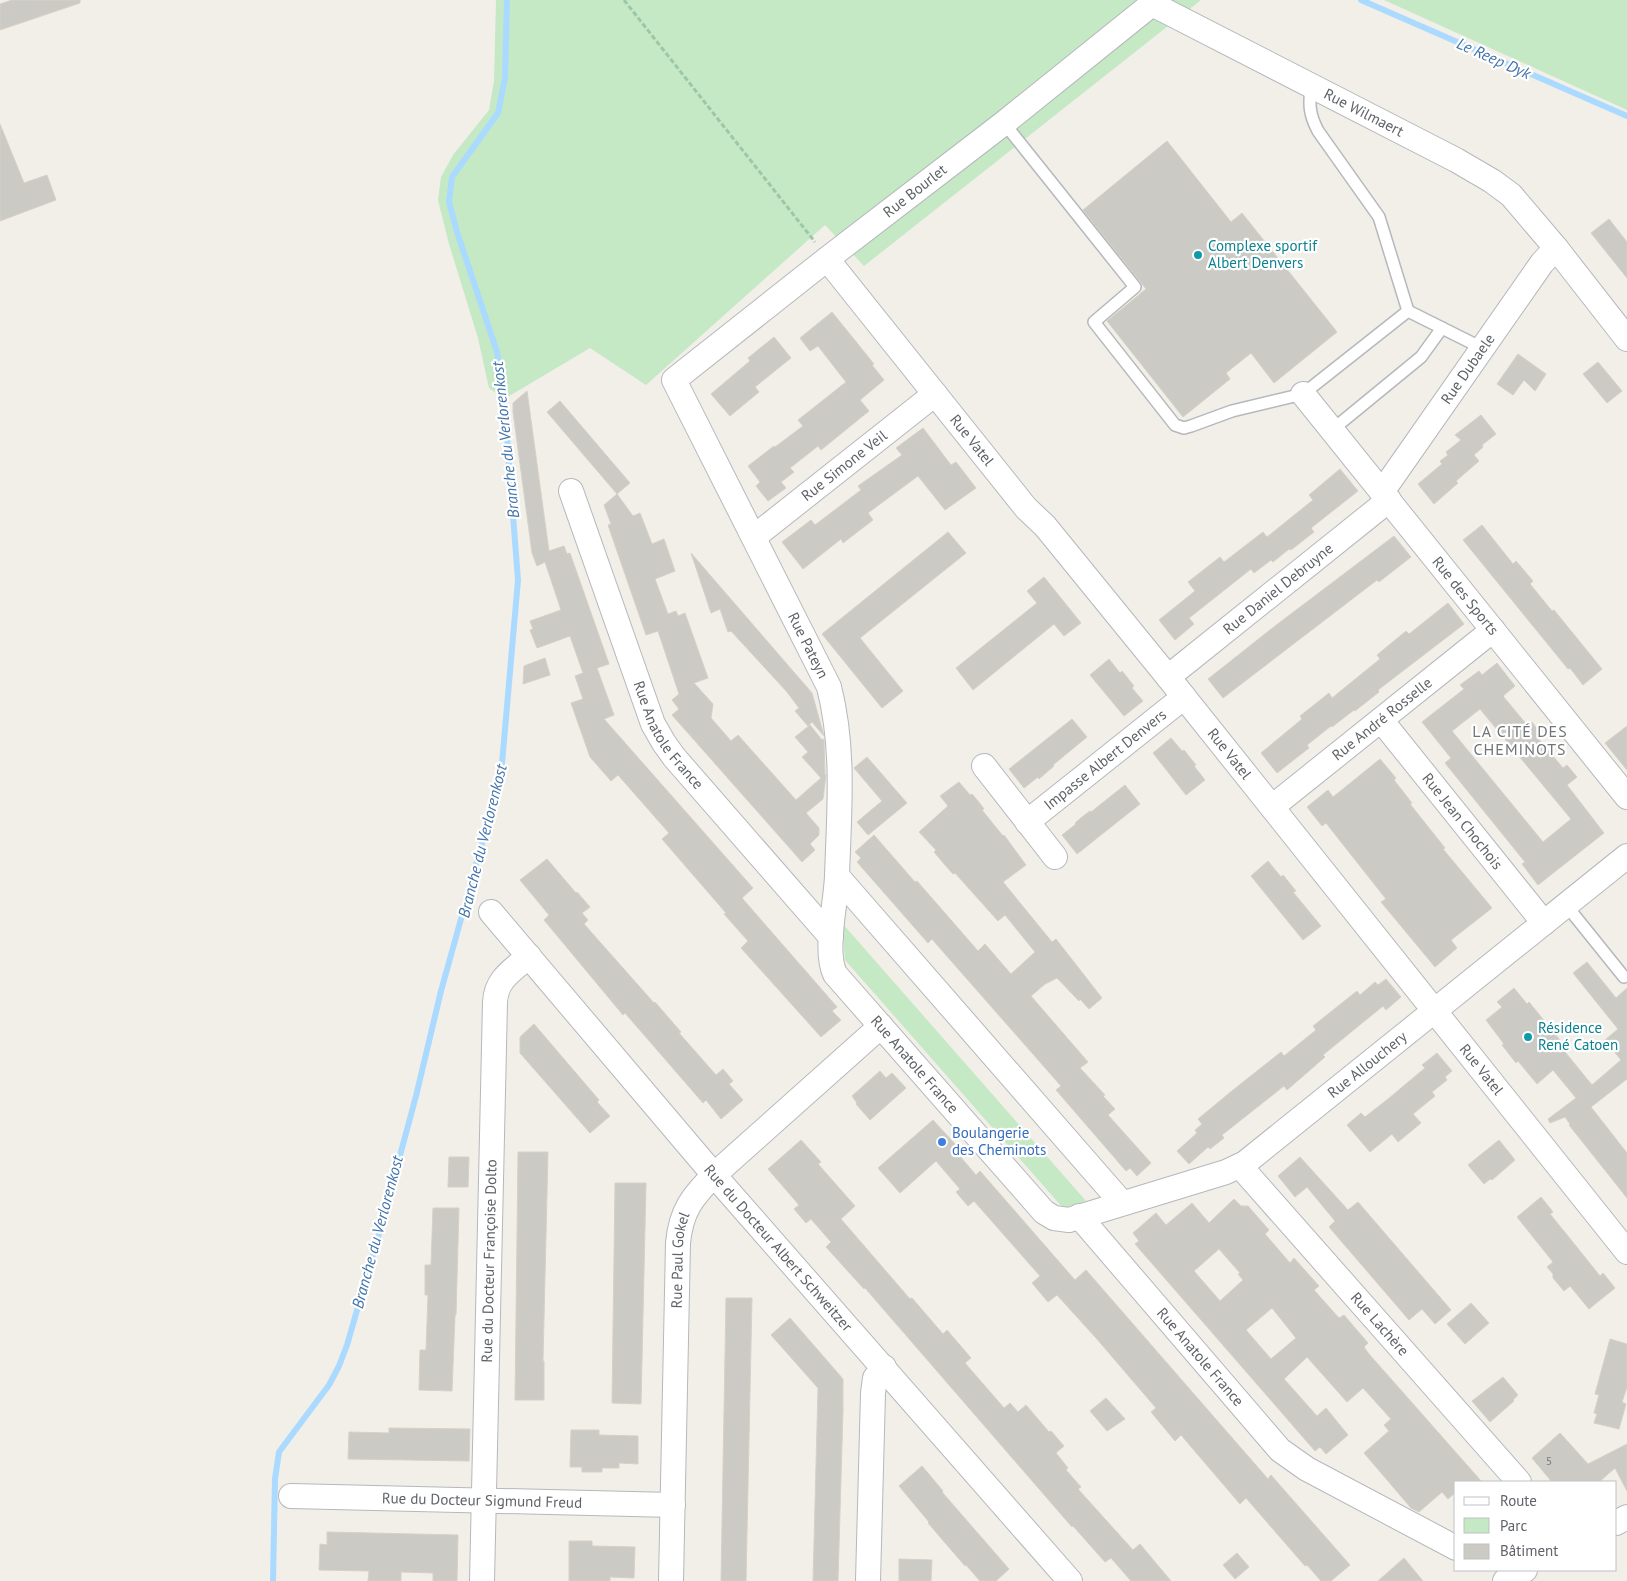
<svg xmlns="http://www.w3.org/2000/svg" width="1627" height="1581" font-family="'PT Sans',sans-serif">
	<rect width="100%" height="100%" fill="#f1efe8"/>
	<g fill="#c5e8c5">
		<polygon points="496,0 1201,0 864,266 825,225 646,385 590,348 504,399 489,388 478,338 449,244 438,200 441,177 453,155 489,110 494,81"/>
		<polygon points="1384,0 1627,0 1627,110 1614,104"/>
		<polygon points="842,923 1086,1201 1063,1208 845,960"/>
	</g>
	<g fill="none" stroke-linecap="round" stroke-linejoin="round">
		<g stroke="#aadaff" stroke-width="6">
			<polyline points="1361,0 1627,116"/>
			<polyline points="273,1581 275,1479 279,1452 329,1385 339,1366 347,1345 377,1241 416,1096 441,991 501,775 518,580 504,399 497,352 457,232 449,202 452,177 498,113 505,78 507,0"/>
		</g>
	</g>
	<g fill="#cccac5" stroke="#d6d1c6" fill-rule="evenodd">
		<polygon points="12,0 80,0 80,3 0,30 0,4"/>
		<polygon points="0,124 24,183 47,175 56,200 0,221"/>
		<polygon points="1167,141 1231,222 1242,213 1337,332 1274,383 1251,353 1226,373 1230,379 1183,417 1107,321 1146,289 1083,210"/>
		<polygon points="1609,219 1627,242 1627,278 1591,233"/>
		<polygon points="832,312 874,364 872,365 884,380 860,400 869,411 821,450 818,446 790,468 794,472 781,482 786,488 768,501 756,486 760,482 748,466 774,446 775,447 803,426 798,420 846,382 818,346 810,351 800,338"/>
		<polygon points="774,337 791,358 755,387 759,392 730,416 711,394 750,361 748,358"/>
		<polygon points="1518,354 1546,374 1535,391 1524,380 1513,395 1497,384"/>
		<polygon points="1598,362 1622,391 1607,403 1583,374"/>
		<polygon points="527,391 549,551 564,546 567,554 570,553 609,664 597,668 614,715 604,719 753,888 742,898 837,1007 832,1011 841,1020 821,1037 741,948 748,941 724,914 726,913 662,839 669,833 618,775 611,781 590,757 571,703 583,699 575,676 583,673 570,636 537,648 530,630 533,629 530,621 561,610 545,562 537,566 532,553 513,412 513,403"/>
		<polygon points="560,401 630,483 617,494 633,516 640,513 652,544 664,539 675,571 655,579 668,614 676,611 678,616 685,613 708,678 694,683 713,704 711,718 731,741 738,735 796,800 821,778 802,757 808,752 795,737 810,725 822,740 824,739 825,775 826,774 823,799 806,813 819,828 819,835 810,844 815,850 802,862 672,715 679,709 672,700 679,694 658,631 646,635 608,525 611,524 604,505 617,494 547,412"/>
		<polygon points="1481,415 1496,434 1482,445 1483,447 1474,455 1479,461 1456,481 1458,483 1434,504 1418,484 1442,464 1440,461 1448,455 1446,452 1461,440 1455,435"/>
		<polygon points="923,428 951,465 956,462 976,488 945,510 918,476 868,513 873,520 843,543 841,539 803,569 782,542 811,520 815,525 861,490 858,486 902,455 896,448"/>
		<polygon points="1340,469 1358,491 1311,528 1314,532 1291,550 1289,549 1273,562 1271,560 1254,573 1251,569 1189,618 1194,624 1175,640 1159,620 1195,591 1188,582 1220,557 1224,562 1263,532 1267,537 1313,500 1309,495"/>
		<polygon points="1482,525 1513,564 1516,561 1533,581 1530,584 1552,611 1554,610 1602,669 1583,685 1570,668 1568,669 1463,540"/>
		<polygon points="948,532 966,553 860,638 903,691 882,708 822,634"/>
		<polygon points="1394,536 1411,557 1379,582 1377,580 1223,698 1208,679 1275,626"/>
		<polygon points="691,553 812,693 824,736 812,722 808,726 795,711 799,708 787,692 731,631 728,632 720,609 711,613"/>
		<polygon points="1044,577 1081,623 1064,636 1054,624 973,690 956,668 1037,603 1027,591"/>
		<polygon points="1448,603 1464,624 1378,690 1379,692 1355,711 1354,710 1332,727 1331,726 1307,745 1309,748 1277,773 1261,753 1302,719 1300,716 1329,693 1332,698 1380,659 1377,655 1406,631 1409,634"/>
		<polygon points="545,658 550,675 523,684 524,666"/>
		<polygon points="1109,659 1120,673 1122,671 1134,686 1132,688 1143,701 1124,716 1090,675"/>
		<path d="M1497 663 1515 686 1503 696 1527 725 1532 722 1541 734 1537 737 1563 768 1567 765 1577 777 1567 785 1604 833 1538 885 1522 864 1525 862 1445 763 1451 758 1422 722 1464 689 1460 685 1479 671 1482 675ZM1480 709 1571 819 1543 842 1452 731Z"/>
		<polygon points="1072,719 1087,737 1053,765 1054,766 1047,772 1039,779 1038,777 1024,788 1009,769"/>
		<polygon points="1627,726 1627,770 1605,743"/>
		<polygon points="1171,738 1182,751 1184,750 1196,765 1194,766 1205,780 1186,795 1153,753"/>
		<polygon points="867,757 907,803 868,835 857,822 882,801 854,768"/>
		<polygon points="1380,759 1396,778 1394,780 1412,803 1410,804 1445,848 1443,849 1492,908 1451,940 1457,948 1435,967 1381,902 1386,899 1326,823 1322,826 1307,807 1328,790 1333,797"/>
		<polygon points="959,782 970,795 972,794 978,801 984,809 982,810 1003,836 1004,835 1026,865 1003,882 1052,942 1056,939 1102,998 1089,1009 1080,999 1079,1001 1057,978 1045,984 1031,996 1088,1062 1080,1068 1105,1095 1103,1096 1115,1109 1108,1115 1151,1163 1137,1176 1130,1168 1126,1171 1056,1090 1061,1086 945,954 932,939 928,943 857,862 861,858 855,852 874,835 915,882 917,881 978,951 985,944 1011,974 1035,952 1005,915 998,921 955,873 953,874 945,865 934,852 936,850 919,832 948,806 940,796"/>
		<polygon points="1125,785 1140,804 1077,854 1062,835 1076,824 1075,823 1082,817 1090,811 1091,812"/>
		<polygon points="547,859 576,893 577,892 590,907 582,913 588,920 584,924 654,1003 655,1002 681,1032 679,1033 716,1075 723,1069 733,1081 729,1084 743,1100 721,1119 706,1100 703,1103 625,1013 623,1015 544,920 549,915 520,880"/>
		<polygon points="1268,861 1281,877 1283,875 1296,891 1293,892 1321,926 1303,940 1251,876"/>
		<polygon points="1587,962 1616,998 1627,988 1627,1079 1591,1107 1627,1153 1627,1198 1569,1125 1570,1124 1565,1117 1550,1123 1548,1119 1576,1098 1553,1070 1537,1084 1518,1061 1516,1063 1502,1045 1504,1044 1486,1020 1502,1007 1497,1002 1514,988 1527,1004 1529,1002 1564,1045 1561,1047 1592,1085 1621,1060 1605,1040 1618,1029 1573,973"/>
		<polygon points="1386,979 1401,997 1386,1010 1383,1006 1323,1055 1325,1057 1287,1090 1284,1086 1222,1135 1224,1138 1210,1149 1208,1147 1189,1164 1177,1151 1197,1133 1195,1130 1202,1124 1198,1119 1233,1090 1281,1052 1284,1056 1316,1030 1313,1026 1357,991 1360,995 1375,982 1378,985"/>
		<polygon points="534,1024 599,1100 597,1102 610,1116 590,1133 520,1053 520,1037"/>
		<polygon points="1437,1053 1452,1071 1445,1077 1447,1080 1432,1092 1435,1096 1413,1114 1421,1123 1398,1142 1392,1134 1370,1152 1347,1125 1361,1113 1365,1117 1388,1099 1425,1068 1422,1065"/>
		<polygon points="880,1071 886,1078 892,1073 906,1088 870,1120 856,1104 857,1103 852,1096"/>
		<polygon points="933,1120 955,1144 952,1147 976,1175 980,1171 1075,1280 1086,1270 1268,1479 1271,1475 1350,1565 1331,1581 1321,1581 1307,1565 1305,1566 1246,1498 1240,1504 1181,1435 1175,1441 1151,1412 1156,1408 1096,1338 1057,1295 1048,1302 1032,1283 1040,1276 974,1201 968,1206 956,1192 960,1189 936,1161 900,1193 878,1168"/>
		<polygon points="801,1140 821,1162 818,1164 855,1206 841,1219 910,1299 912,1298 943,1334 947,1330 971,1358 965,1363 1004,1408 1010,1403 1018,1412 1026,1405 1049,1432 1051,1431 1064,1446 1056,1453 1068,1468 1066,1470 1081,1487 1078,1489 1133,1550 1140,1544 1171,1581 1131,1581 1111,1558 1105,1562 1073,1526 1072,1527 865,1288 864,1289 826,1247 831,1242 811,1219 806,1223 794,1209 799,1205 768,1169"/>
		<polygon points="1499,1140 1515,1160 1492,1180 1490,1179 1484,1184 1468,1165"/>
		<polygon points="518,1152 548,1152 543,1361 544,1361 544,1400 515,1400"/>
		<polygon points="449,1157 469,1157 468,1187 448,1187"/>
		<polygon points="1300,1157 1348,1210 1358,1202 1451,1310 1435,1324 1422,1309 1409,1320 1329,1227 1335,1221 1307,1187 1295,1197 1278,1176"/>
		<polygon points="615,1183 646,1183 641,1404 612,1403"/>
		<polygon points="1541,1197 1553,1212 1550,1214 1576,1246 1600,1276 1603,1273 1615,1288 1589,1309 1570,1286 1564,1291 1553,1278 1553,1274 1547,1267 1553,1262 1517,1217"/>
		<path d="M1234 1199 1241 1206H1248L1269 1230 1265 1234 1290 1263 1294 1258 1319 1286 1314 1290 1339 1318 1344 1315 1368 1343 1364 1347 1369 1354 1482 1482H1456V1492L1448 1499 1442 1492 1419 1512 1411 1508 1364 1453 1389 1431 1384 1425 1391 1419 1363 1388 1347 1402 1307 1357 1284 1379 1317 1416 1326 1408 1348 1435 1326 1454 1320 1447 1315 1451 1135 1244 1139 1241 1133 1233 1156 1213 1166 1225 1192 1203 1209 1223ZM1219 1249 1240 1273 1238 1274 1243 1280 1220 1301 1194 1271ZM1272 1308 1296 1338 1271 1359 1246 1330Z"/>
		<polygon points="433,1208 459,1208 456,1315 455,1315 452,1391 419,1390 420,1350 426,1350 428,1295 425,1295 425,1265 431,1265"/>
		<polygon points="726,1298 752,1298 746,1581 721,1581"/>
		<polygon points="1471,1303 1489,1323 1465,1344 1447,1324"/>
		<polygon points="790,1318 843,1379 843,1411 838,1581 813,1581 818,1388 771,1335"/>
		<polygon points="1610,1339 1627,1344 1627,1387 1622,1402 1626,1404 1619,1429 1594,1423 1597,1414 1594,1413 1599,1395 1595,1394"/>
		<polygon points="1503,1377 1518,1395 1513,1400 1514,1401 1490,1422 1472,1401"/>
		<polygon points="1106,1398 1125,1419 1107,1431 1090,1411"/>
		<polygon points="389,1428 470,1429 469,1461 348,1459 349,1432 389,1433"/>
		<polygon points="571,1430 599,1430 599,1435 638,1436 638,1464 619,1463 619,1468 602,1468 602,1472 582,1472 582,1467 570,1467"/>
		<polygon points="1560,1433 1588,1464 1627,1444 1627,1491 1615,1468 1599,1482 1552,1482 1532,1458"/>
		<polygon points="922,1466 943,1491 942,1492 1009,1569 996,1581 980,1581 966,1565 965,1566 928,1523 929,1522 899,1486"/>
		<polygon points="327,1532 458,1535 457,1581 433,1581 433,1573 401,1572 401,1581 368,1581 369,1571 319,1570 320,1544 327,1545"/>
		<polygon points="569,1541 592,1541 592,1546 635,1547 634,1578 610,1577 610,1581 569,1581"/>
		<polygon points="1237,1553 1249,1567 1235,1579 1223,1565"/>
		<polygon points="1404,1558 1423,1581 1378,1581"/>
		<polygon points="899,1559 932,1560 931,1581 899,1581"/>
	</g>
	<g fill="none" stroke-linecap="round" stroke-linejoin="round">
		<defs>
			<g id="lane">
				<path d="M1004 123 1135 287 1094 322 1175 425 1184 428 1191 426 1232 411 1303 394 1408 311 1379 217 1318 131C1309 114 1309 105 1311 85"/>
				<polyline points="1408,311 1484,349"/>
				<polyline points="1332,430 1421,357 1442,328"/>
				<polyline points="1566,905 1624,977"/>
			</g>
			<g id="street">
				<path id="s1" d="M1154 0 1152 4 1004 123 827 259 674 380 829 687C845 750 839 812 837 876 836 904 824 950 835 974L1044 1212 1054 1218 1069 1220 1226 1172 1245 1163 1627 856"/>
				<path id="s2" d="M1152 4 1456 160 1492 181 1511 195 1556 248 1627 339"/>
				<path id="s3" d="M827 259 1026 508 1045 526 1168 677 1627 1252"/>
				<path id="s4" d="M1303 394 1627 797"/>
				<path id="s5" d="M571 491 653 724 664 743 674 757 831 937"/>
				<path id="s6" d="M1382 492 1542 263 1556 248"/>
				<path id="s7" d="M754 537 935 394"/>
				<path id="s8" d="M1168 677 1389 500"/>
				<path id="s9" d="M1381 720 1544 923"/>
				<polyline points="984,766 1055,857"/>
				<path id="s10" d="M1272 807 1493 630"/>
				<path id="s11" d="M1027 822 1184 697"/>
				<polyline points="837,876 1122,1203"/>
				<path id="s12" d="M491 912 714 1175 1070 1581"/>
				<path id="s13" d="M1240 1166 1519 1482"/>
				<path id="s14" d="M1079 1216 1280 1450 1307 1469 1456 1548"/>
				<path id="s15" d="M291 1496 673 1505"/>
				<polyline points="1616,1523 1627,1517"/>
				<path id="s16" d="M482 1581 495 1002C496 979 513 970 529 956"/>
				<path id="s17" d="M671 1581 678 1243C681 1211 692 1197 714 1175L881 1026"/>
				<polyline points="868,1581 873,1393 875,1378 884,1367"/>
				<polyline points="1505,1581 1525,1570"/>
			</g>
		</defs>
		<use href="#lane" stroke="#b5b8bc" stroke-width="14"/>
		<use href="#street" stroke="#b5b8bc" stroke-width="26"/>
		<polyline stroke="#9cc7a9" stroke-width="3" stroke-dasharray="5 2.5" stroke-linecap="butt" points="624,0 815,242"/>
		<use href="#lane" stroke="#fff" stroke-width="11"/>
		<use href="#street" stroke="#fff" stroke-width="24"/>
	</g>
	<g fill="#0f9aa8" stroke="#fff" stroke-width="2">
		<circle cx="1198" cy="255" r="5"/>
		<circle cx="1528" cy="1037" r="5"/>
	</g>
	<circle fill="#3f7fe0" stroke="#fff" stroke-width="2" cx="942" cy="1142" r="5"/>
	<g text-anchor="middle" stroke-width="4.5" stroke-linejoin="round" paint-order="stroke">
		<g font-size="12" fill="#7a7d7f">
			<text x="1549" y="1465">5</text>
		</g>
		<g font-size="15" fill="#5f6368" stroke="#fff">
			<text dy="5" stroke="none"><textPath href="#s2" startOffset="238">Rue Wilmaert</textPath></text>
			<text transform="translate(915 191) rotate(-38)" y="5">Rue Bourlet</text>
			<text dy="5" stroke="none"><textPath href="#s6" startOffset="150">Rue Dubaele</textPath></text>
			<text dy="5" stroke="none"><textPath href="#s3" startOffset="232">Rue Vatel</textPath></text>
			<text dy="5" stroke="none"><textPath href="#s7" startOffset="115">Rue Simone Veil</textPath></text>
			<text dy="5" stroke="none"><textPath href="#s8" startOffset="141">Rue Daniel Debruyne</textPath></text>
			<text dy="5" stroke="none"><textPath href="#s4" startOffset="259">Rue des Sports</textPath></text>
			<text dy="5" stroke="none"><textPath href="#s1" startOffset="910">Rue Pateyn</textPath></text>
			<text dy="5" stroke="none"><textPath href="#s10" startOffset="141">Rue André Rosselle</textPath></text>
			<text dy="5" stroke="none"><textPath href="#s5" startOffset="264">Rue Anatole France</textPath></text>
			<text dy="5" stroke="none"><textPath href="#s3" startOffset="638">Rue Vatel</textPath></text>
			<text dy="5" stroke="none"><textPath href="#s11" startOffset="100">Impasse Albert Denvers</textPath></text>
			<text dy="5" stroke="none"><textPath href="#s9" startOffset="130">Rue Jean Chochois</textPath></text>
			<text dy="5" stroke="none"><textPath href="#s1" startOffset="1366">Rue Anatole France</textPath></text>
			<text dy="5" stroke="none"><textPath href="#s1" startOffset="1931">Rue Allouchery</textPath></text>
			<text dy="5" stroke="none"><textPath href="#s3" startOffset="1042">Rue Vatel</textPath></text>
			<text dy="5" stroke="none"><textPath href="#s12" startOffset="442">Rue du Docteur Albert Schweitzer</textPath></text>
			<text dy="5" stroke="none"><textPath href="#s17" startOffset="321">Rue Paul Gokel</textPath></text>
			<text dy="5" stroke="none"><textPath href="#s16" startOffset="320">Rue du Docteur Françoise Dolto</textPath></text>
			<text dy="5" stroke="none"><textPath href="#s13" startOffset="211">Rue Lachère</textPath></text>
			<text dy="5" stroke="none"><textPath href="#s14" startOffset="186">Rue Anatole France</textPath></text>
			<text dy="5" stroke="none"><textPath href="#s15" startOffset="191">Rue du Docteur Sigmund Freud</textPath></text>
		</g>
		<g font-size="15" fill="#0d838f" stroke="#fff" text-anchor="start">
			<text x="1208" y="251">Complexe sportif<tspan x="1208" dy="17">Albert Denvers</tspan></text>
			<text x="1538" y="1033">Résidence<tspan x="1538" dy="17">René Catoen</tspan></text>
		</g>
		<g font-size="15" fill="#366cbe" stroke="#fff" text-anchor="start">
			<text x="952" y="1138">Boulangerie<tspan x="952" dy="17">des Cheminots</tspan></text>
		</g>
		<g font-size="16" font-style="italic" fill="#4174aa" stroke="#fff">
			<text transform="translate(1494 58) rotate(24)" y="6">Le Reep Dyk</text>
			<text transform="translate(505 440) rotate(-96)" y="6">Branche du Verlorenkost</text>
			<text transform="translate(482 841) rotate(-76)" y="6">Branche du Verlorenkost</text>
			<text transform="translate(377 1232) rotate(-75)" y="6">Branche du Verlorenkost</text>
		</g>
		<g font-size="16" letter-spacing="1" fill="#70757a" stroke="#fff">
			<text x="1520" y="737">LA CITÉ DES<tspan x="1520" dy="18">CHEMINOTS</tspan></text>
		</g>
	</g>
	<rect x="1454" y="1481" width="162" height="90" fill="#ffffff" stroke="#bfc1c3"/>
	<rect x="1464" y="1497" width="25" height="8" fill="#ffffff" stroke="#bfc1c3"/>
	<text x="1500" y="1506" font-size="15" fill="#5f6368">Route</text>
	<rect x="1464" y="1518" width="25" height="15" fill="#c5e8c5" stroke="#bfc1c3"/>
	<text x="1500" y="1531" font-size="15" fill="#5f6368">Parc</text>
	<rect x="1464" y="1544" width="25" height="15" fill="#cccac5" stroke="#bfc1c3"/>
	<text x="1500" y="1556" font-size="15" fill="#5f6368">Bâtiment</text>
</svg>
